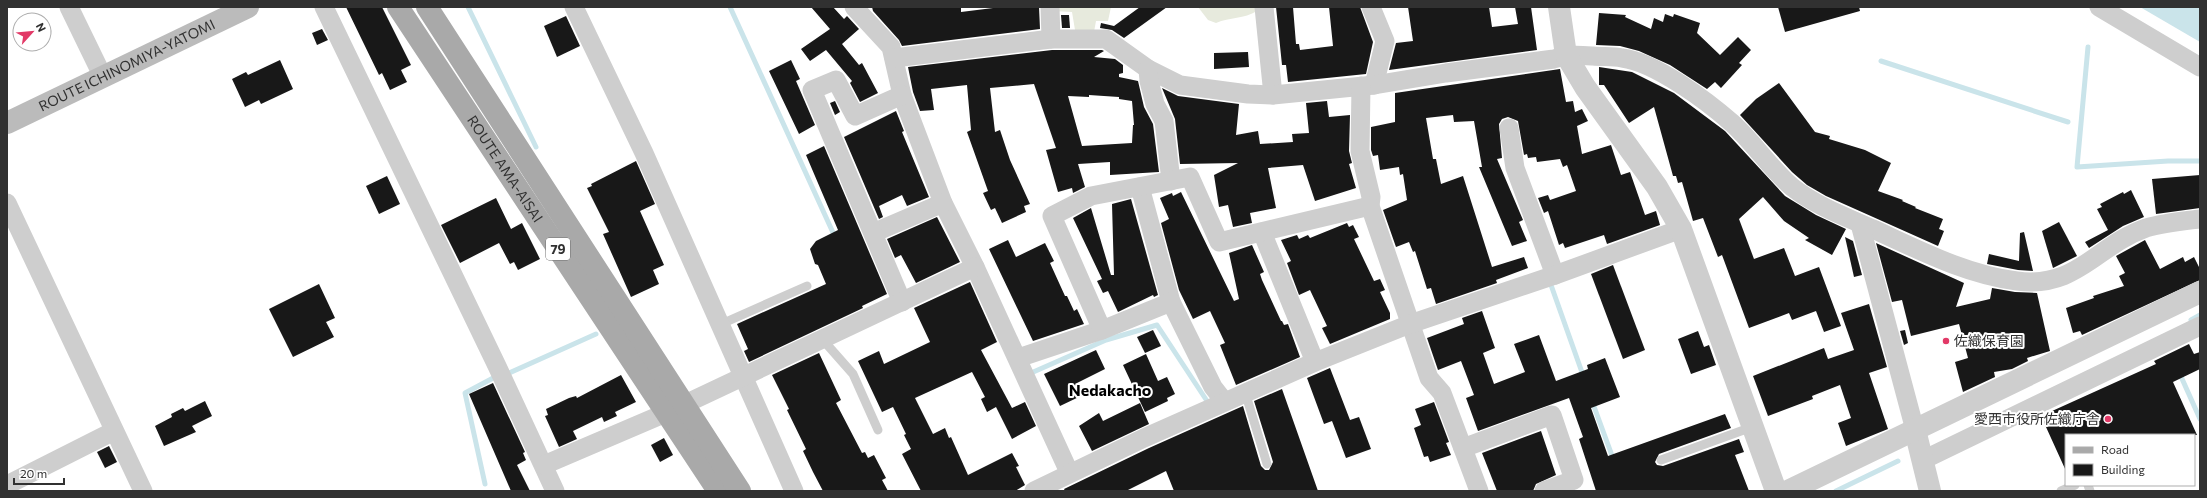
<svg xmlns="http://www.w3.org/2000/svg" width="2207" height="498" font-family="Commissioner,'Noto Sans JP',sans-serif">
	<rect width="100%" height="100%" fill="#fff"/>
	<g fill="#e7eadd">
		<polygon points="1053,7 1111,7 1108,21 1096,21 1094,32 1075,30 1072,12 1052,11"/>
		<path d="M1198 7H1257V11C1244 19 1230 17 1216 23L1208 20Z"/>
	</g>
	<polygon fill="#cae4ea" points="2140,7 2200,7 2200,42"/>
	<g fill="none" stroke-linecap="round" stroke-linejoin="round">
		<g stroke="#cae4ea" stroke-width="5">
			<polyline points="468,7 536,147"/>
			<polyline points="730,7 835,237"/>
			<polyline points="2088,47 2077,167 2168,161 2200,161"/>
			<polyline points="1881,61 2068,122"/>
			<polyline points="1551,285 1584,378"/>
			<polyline points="2191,320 2200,315"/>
			<polyline points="2179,372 2200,419"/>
			<polyline points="1031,373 1106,340 1157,325 1207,401"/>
			<polyline points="507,374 596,334"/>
			<polyline points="1592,401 1614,461"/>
			<polyline points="485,484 465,393 495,377"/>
			<polyline points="1836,491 1898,461"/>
		</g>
	</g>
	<g fill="#181818" fill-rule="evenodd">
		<polygon points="346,7 382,7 411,65 401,70 407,82 390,90 382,73 379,75"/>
		<polygon points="811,7 833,7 844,19 847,16 859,29 842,44 859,65 862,63 878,93 860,102 850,83 852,81 826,50 810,61 801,49 830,29"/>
		<polygon points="872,7 961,7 961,12 1001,7 1039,7 1040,29 902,46 899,40 873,11"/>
		<polygon points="1140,7 1167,7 1124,38 1112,30 1100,28 1101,23 1114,26"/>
		<polygon points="1276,7 1293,7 1296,44 1299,44 1300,50 1333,46 1329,7 1360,7 1373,42 1366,74 1288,82 1286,65 1282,65"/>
		<polygon points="1408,7 1489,7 1492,27 1518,24 1515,7 1531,7 1537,50 1389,70 1396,43 1413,41"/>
		<polygon points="1778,7 1859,7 1860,11 1785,32"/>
		<polygon points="1599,13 1626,15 1625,17 1651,29 1654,18 1663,22 1665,14 1673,17 1674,14 1700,23 1697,33 1720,55 1738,37 1751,50 1739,63 1742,65 1721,88 1715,82 1707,89 1670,65 1639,51 1620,46 1596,45"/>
		<polygon points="1061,15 1069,15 1070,28 1062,28"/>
		<polygon points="566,16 580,46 557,57 544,26"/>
		<polygon points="322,29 328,40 317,45 312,33"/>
		<path d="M1052 50H1102L1104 51 1094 57 1115 59 1123 65V73L1119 74V77L1138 81 1144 107 1153 124 1159 172 1110 175V162L1078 164 1085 187 1073 193 1072 188 1058 192 1046 150 1056 148 1034 84 990 88 995 132 1000 130 1010 160 1030 204 1024 206 1026 212 1002 223 995 208 991 210 983 193 988 191 967 132 971 130 967 85 931 89 934 110 920 111 913 92 908 67ZM1089 95 1119 97V99L1132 101 1134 125H1133L1132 143 1082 146 1068 96 1089 97Z"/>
		<polygon points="1248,52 1249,67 1214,69 1214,53"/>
		<polygon points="280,60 293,89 261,104 259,100 245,107 232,79 246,72 248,75"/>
		<polygon points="791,60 800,79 796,81 815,125 799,134 769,71"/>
		<polygon points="1599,67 1632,72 1674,93 1725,131 1785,196 1816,215 1846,229 1832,255 1805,240 1809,238 1784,221 1763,197 1739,219 1754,259 1784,248 1795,276 1819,267 1841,326 1824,332 1816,311 1792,320 1789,313 1749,328 1722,255 1718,257 1703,218 1693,221 1682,182 1678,183 1676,176 1673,176 1654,107 1629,123 1604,85 1599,85"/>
		<polygon points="1560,69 1566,102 1573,101 1575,112 1582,109 1588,121 1577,126 1582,154 1611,145 1621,175 1630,172 1645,215 1656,211 1660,225 1607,244 1604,235 1565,248 1563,243 1559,245 1548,211 1544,213 1538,198 1548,195 1550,200 1576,191 1567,165 1563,167 1560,159 1537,162 1536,157 1528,158 1527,154 1524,155 1518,121 1508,117 1502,119 1499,124 1502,158 1497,159 1523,220 1519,222 1527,241 1512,246 1479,167 1482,167 1474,121 1454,122 1453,115 1426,118 1433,159 1436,159 1441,184 1463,176 1492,267 1524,257 1528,268 1496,280 1497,283 1436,304 1431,288 1427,289 1415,251 1413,252 1409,242 1396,247 1383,210 1407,200 1403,174 1400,175 1399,167 1380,170 1378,155 1373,156 1371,150 1371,127 1395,122 1395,93"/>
		<polygon points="1779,83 1815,132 1830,136 1829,139 1865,150 1891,163 1878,191 1903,200 1902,201 1916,207 1915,208 1943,219 1939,229 1944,231 1938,246 1826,196 1807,185 1792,172 1740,115 1756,99"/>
		<polygon points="1162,88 1178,96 1239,104 1236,135 1258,131 1260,144 1293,142 1292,134 1309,133 1306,103 1327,101 1329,117 1350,115 1349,151 1352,163 1349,164 1356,188 1315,201 1303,165 1268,168 1276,208 1250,213 1252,223 1233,227 1228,205 1219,207 1214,175 1238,163 1180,164 1175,119"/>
		<polygon points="835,101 840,112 835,115 830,103"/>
		<polygon points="896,111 904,131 902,132 929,197 907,206 902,195 879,206 883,217 879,219 844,137"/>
		<polygon points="824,146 887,294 862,306 863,308 749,362 744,351 748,349 737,324 826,284 818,265 815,264 810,249 816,241 838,230 806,155"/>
		<polygon points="636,161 655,204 640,211 664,265 653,270 659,284 631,297 603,234 609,232 587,188 592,186 591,184"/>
		<polygon points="2200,175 2200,208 2156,214 2152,179"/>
		<polygon points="387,176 400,204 379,214 366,186"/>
		<polygon points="2131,190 2144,217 2123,226 2089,248 2085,242 2108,230 2097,209 2102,207 2100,204 2123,192 2124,194"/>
		<polygon points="1181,192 1234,301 1239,299 1229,253 1252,245 1264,272 1260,274 1262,280 1281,321 1282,321 1284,325 1288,324 1300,357 1236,385 1220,345 1225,343 1210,311 1193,319 1179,290 1161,223 1169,219 1160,198 1172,193 1173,196"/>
		<polygon points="496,198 511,229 522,223 540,259 518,270 514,262 510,264 499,243 460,263 441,225"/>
		<polygon points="1131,199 1158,295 1154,297 1153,295 1118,312 1108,291 1103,293 1097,281 1102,279 1073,218 1091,208 1111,275 1114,275 1112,204"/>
		<polygon points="937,217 960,262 916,283 901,255 895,258 887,239"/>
		<polygon points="2059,222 2077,256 2053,268 2042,231"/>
		<polygon points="1347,223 1349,227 1353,225 1359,237 1354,239 1374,281 1380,279 1385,290 1380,292 1390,313 1390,319 1330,344 1322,328 1327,326 1310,290 1299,295 1287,263 1291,261 1281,240 1297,235 1299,239 1308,235 1310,238"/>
		<polygon points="2024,232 2033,271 2018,270 1987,264 1989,254 2019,261 2020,233"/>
		<polygon points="1845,237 1853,241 1862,275 1854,277"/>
		<polygon points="1008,240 1016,257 1045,243 1054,261 1050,263 1065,296 1067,296 1074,311 1077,309 1084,324 1033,341 989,249"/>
		<polygon points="2145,240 2160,269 2183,257 2185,262 2194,257 2200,269 2200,280 2082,335 2080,331 2073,333 2066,308 2094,298 2093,296 2124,286 2119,276 2125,273 2116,256"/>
		<polygon points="1876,243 1964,283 1956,307 1990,299 1992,288 2015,292 2037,293 2050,351 2027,358 2028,361 2012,369 1994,372 1995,377 1963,392 1955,362 1968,358 1959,324 1911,336 1902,300 1892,302"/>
		<polygon points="1613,265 1645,350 1623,359 1591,274"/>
		<polygon points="970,282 997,342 981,350 1012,408 1025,402 1036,426 1012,439 996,407 987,412 981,399 985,397 972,372 915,398 933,434 945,428 949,438 951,437 968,475 1012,453 1019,466 1016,467 1025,485 1015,491 921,491 902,454 911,449 904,435 906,434 893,407 882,412 858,361 879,351 884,364 930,342 914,308"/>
		<polygon points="319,284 335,318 326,322 334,337 293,357 269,309"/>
		<polygon points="1869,304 1887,367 1869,373 1888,429 1846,446 1838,423 1851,418 1840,385 1812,396 1813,399 1768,416 1753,376 1824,348 1828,359 1854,350 1841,313"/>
		<polygon points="1482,311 1495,348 1483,353 1494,384 1525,372 1514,344 1539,335 1556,381 1588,369 1587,365 1605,358 1620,397 1591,408 1608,456 1725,414 1731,428 1659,454 1655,462 1657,465 1663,466 1739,439 1744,452 1735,455 1749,491 1596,491 1579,439 1583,437 1569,398 1478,431 1466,398 1474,395 1461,361 1438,370 1427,338 1464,324 1462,318"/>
		<polygon points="1153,330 1161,346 1145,353 1137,337"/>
		<polygon points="1905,330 1908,343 1904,345 1900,331"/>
		<polygon points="1698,331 1704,347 1709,345 1716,365 1691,374 1678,339"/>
		<polygon points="2189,344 2194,354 2200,352 2200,369 2173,382 2197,435 2066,435 2066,471 2041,416 2156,364 2154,361"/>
		<polygon points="1096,350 1105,369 1077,383 1083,395 1060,406 1044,374"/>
		<polygon points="819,353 841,400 836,403 862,453 865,452 868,458 874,455 886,478 882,480 888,491 823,491 813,472 803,451 806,449 787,410 789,409 772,375"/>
		<polygon points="1146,354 1158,381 1167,377 1175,394 1167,398 1168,401 1145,412 1123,365"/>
		<polygon points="1330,368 1350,420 1359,417 1371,449 1346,458 1332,421 1324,424 1307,378"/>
		<polygon points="621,375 636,402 615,412 617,416 604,422 602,417 573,431 577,439 559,447 545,416 548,415 546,409 569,398 576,396 577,398"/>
		<polygon points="493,383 525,452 523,453 526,460 517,465 530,491 511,491 469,394"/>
		<polygon points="1282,389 1318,491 1174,491 1166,471 1126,491 1065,491 1064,489 1149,448 1243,406 1261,466 1265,470 1269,470 1273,462 1254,401"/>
		<polygon points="205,401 212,416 192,426 196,432 164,446 155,426 172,417 171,414 183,408 185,411"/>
		<polygon points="1434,402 1449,442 1446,443 1451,455 1430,462 1428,456 1424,457 1414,428 1421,425 1415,409"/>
		<polygon points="1140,403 1149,424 1092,451 1079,426 1099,413 1103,421"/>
		<polygon points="1541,431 1556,475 1536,484 1533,491 1497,491 1482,453"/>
		<polygon points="664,438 673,455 660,462 651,445"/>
		<polygon points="109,446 117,462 105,468 97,452"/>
	</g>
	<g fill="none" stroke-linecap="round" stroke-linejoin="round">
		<g stroke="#cecece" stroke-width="9">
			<polyline points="719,325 807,286"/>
			<polyline points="823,340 853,374 878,430"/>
			<polyline points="1245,392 1267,464"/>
			<polyline points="1661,460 1752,427"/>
			<polyline points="2088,485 2090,491"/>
			<polyline points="2061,491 2075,485"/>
		</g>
		<g stroke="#cecece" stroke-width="19">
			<polyline points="69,7 103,77"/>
			<polyline points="324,7 497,366 555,491"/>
			<polyline points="574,7 644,153 794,491"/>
			<polyline points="854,7 891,47 902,95 943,203 975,267 1069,472"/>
			<polyline points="1050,7 1051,39"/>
			<polyline points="1264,7 1273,95"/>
			<polyline points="1371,7 1385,41 1374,85"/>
			<polyline points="2099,7 2200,67"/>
			<path d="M894 58 1051 39H1106L1148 69 1180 85 1248 94 1273 95 1374 85 1446 73 1554 59C1567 54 1579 55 1593 56 1603 57 1613 56 1622 58 1655 62 1707 101 1732 123 1753 142 1770 168 1792 187 1816 206 1846 217 1873 229 1919 250 1967 275 2017 281 2077 289 2097 245 2146 228 2162 223 2183 221 2200 219"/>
			<polyline points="1148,69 1149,81 1155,104 1164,121 1171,181"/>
			<polyline points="1361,86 1360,151 1371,197 1370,206"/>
			<polyline points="1509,128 1515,168 1555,275"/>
			<polyline points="1140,187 1171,302"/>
			<polyline points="7,203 143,491"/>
			<polyline points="1860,224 1915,430"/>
			<polyline points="1262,232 1315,362"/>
			<polyline points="873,233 943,203"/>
			<polyline points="902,302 812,90 836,80 855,116 902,95"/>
			<polyline points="1018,358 1102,330"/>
			<polyline points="1224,401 1213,387 1171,302 1102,330 1052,216 1091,196 1190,177 1219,242 1370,206 1429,378 1442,393 1479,491"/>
			<polyline points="1463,448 1552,415 1574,480 1544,491"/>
			<polyline points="1923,460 2200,326"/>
			<polyline points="544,465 668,412 975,267"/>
			<polyline points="7,485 114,431"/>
			<polyline points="1034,491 1144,438 1315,362 1410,324 1555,275 1681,229"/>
		</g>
		<g stroke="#cecece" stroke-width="22">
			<polyline points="1559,7 1566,55 1585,87 1657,187 1681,229 1776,491"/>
			<polyline points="1915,430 1930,491"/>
			<polyline points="1788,491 2200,292"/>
		</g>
		<path stroke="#bbb" stroke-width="22" id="s1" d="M7 123 248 7"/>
		<g stroke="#a9a9a9" stroke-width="22">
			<path id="s2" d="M398 7 718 491"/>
			<polyline points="427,7 740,491"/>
		</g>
	</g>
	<g fill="#e23967" stroke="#fff" stroke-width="1.5">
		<circle cx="1946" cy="341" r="4"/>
		<circle cx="2108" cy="419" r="4"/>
	</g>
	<g text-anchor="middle" stroke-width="4" stroke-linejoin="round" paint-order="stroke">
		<rect fill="#fff" stroke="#6f6f6f" stroke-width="1" x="546" y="238" width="24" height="22" rx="3"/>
		<g font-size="13" font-weight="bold" fill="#313131">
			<text x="558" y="254">79</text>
		</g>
		<g font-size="14" fill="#313131" stroke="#fff">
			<text dy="5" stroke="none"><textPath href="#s1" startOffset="133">ROUTE ICHINOMIYA-YATOMI</textPath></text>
			<text dy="5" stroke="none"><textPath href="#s2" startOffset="194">ROUTE AMA-AISAI</textPath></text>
		</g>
		<g font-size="14" fill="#313131" stroke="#fff" text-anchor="start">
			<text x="1954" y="346">佐織保育園</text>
			<text x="2100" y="424" text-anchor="end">愛西市役所佐織庁舎</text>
		</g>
		<g font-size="16" font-weight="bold" fill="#000" stroke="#fff">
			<text x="1110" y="396">Nedakacho</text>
		</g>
	</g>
	<rect width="2207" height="498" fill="none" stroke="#313131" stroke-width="16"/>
	<rect x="2065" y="434" width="130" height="52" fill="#ffffff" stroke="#adadad"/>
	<rect x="2073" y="447" width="20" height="6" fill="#a9a9a9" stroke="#adadad"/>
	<text x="2101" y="454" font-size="12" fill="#313131">Road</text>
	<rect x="2073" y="464" width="20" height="12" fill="#181818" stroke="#adadad"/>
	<text x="2101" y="474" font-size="12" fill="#313131">Building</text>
	<g transform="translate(32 32) rotate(63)"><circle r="19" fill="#ffffff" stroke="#adadad"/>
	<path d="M0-3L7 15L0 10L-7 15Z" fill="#e23967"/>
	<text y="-6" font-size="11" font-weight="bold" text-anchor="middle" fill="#313131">N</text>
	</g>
	<path d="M14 478v6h50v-6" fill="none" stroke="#313131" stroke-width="2"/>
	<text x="20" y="478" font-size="12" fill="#313131" stroke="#ffffff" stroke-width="3" paint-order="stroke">20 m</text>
</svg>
